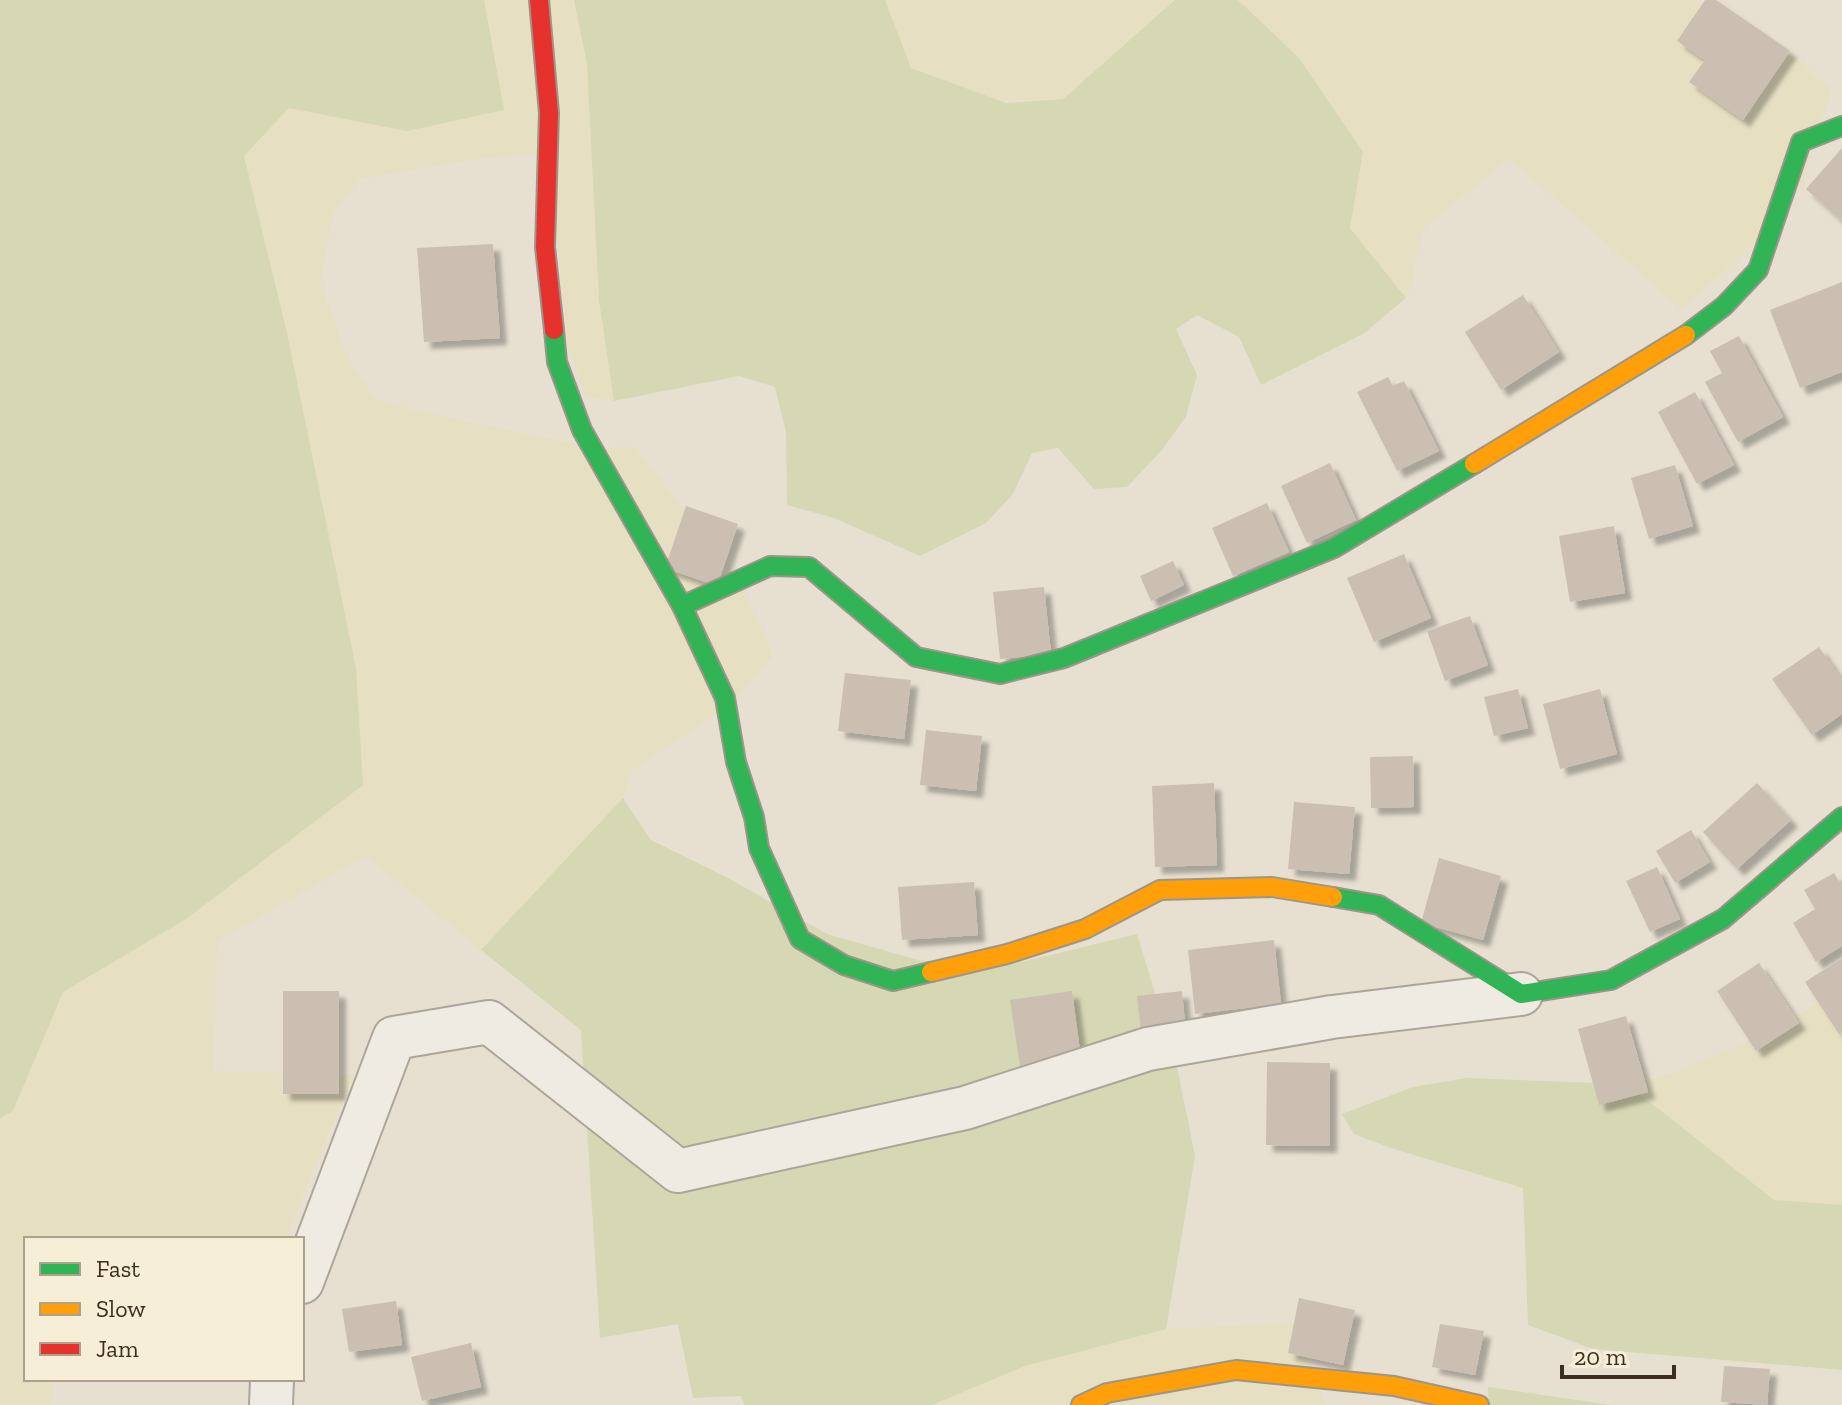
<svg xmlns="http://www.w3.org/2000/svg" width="1842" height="1405" font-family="'Zilla Slab',serif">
	<defs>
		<filter id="shadow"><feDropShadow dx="7" dy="7" stdDeviation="2" flood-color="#0004"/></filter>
	</defs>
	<rect width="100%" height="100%" fill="#e7e0d1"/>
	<g fill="#e6dfc2">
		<polygon points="484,0 574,0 587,64 599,300 614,401 586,397 568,347 548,154 475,159 360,179 333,214 320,282 348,359 375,399 422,412 593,448 635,447 735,575 767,640 772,657 730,705 632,770 623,798 481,950 366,856 217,942 214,1071 353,1075 285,1239 26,1239 26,1379 53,1379 50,1405 0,1405 0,1118 13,1111 63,992 186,919 362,785 356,668 287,333 244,156 289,108 407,131 504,110"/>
		<polygon points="885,0 1175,0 1063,99 999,100 911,68"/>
		<polygon points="1238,0 1692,0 1803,63 1817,78 1831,89 1801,188 1754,244 1682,310 1510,159 1425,227 1417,249 1414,279 1406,298 1350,228 1363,152 1299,58"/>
		<polygon points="1842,987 1842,1205 1774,1200 1627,1084 1673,1073 1773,1031"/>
		<polygon points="1294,1323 1326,1405 932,1405 1025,1366 1166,1329"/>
	</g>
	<g fill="#d6d7b3">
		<polygon points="0,0 484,0 504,110 407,131 289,108 244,156 287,333 356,668 363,785 186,919 63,992 13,1111 0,1118"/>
		<polygon points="574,0 885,0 911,68 1006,103 1063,99 1175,0 1238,0 1299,58 1363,152 1350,228 1406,298 1363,334 1261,385 1239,337 1197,315 1176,329 1197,375 1186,417 1161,451 1127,487 1094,489 1058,448 1032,453 1013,494 986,523 920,556 834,518 787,505 786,432 775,387 739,376 614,401 599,300 587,64"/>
		<polygon points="623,798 651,840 728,878 827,934 918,960 992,969 1137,934 1176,1062 1195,1156 1166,1329 1025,1366 932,1405 744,1405 741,1396 693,1398 678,1324 600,1338 581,1030 481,950"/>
		<polygon points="1467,1078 1627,1084 1774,1200 1842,1205 1842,1370 1593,1349 1528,1325 1523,1188 1391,1148 1354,1134 1342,1114 1413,1087"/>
		<polygon points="1488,1387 1611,1405 1489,1405"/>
	</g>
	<g fill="#cbbfb2" filter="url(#shadow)">
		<polygon points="1705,0 1716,0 1790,51 1743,120 1689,82 1705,60 1677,41"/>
		<polygon points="1842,148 1842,221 1806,189"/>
		<polygon points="493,244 500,338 424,342 417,248"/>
		<polygon points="1842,282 1842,372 1800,388 1770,310"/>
		<polygon points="1523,295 1559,352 1501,390 1465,332"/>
		<polygon points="1739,336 1783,417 1738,442 1705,382 1722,373 1710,351"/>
		<polygon points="1388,377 1393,386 1404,381 1439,451 1397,471 1357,392"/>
		<polygon points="1695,392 1734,465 1697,484 1658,412"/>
		<polygon points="1330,463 1356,520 1307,543 1281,486"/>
		<polygon points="1675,465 1693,526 1649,539 1631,478"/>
		<polygon points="1267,503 1289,552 1233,576 1212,528"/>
		<polygon points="686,506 738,524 717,586 665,568"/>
		<polygon points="1614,526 1625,593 1570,602 1559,536"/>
		<polygon points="1404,554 1431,618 1374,642 1347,578"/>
		<polygon points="1173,561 1184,585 1151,601 1140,576"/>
		<polygon points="1044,587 1051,654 1000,659 993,592"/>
		<polygon points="1470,616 1488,665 1445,681 1427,631"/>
		<polygon points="1819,647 1842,680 1842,714 1812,735 1772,679"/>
		<polygon points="845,673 911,680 904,739 838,731"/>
		<polygon points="1518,689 1528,728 1494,736 1484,697"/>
		<polygon points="1600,689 1617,754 1560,769 1543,704"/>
		<polygon points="926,730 982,736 976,791 920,785"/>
		<polygon points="1413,756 1414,807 1371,808 1370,757"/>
		<polygon points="1214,783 1217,865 1155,867 1152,786"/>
		<polygon points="1757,783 1791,820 1737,869 1703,832"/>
		<polygon points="1294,802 1355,807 1349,874 1288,869"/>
		<polygon points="1691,830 1710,862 1675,883 1656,851"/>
		<polygon points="1439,858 1501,876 1483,940 1421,923"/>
		<polygon points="1657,867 1680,919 1650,932 1626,881"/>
		<polygon points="1834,873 1842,886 1842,946 1816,962 1793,923 1815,909 1804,890"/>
		<polygon points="974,882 978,935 902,940 898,887"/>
		<polygon points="1274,940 1281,1004 1195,1014 1188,950"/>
		<polygon points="1842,958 1842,1032 1839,1034 1805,982"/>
		<polygon points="1759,963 1799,1023 1756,1051 1717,991"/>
		<rect x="283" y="991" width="56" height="103"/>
		<polygon points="1072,991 1081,1058 1020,1067 1010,1000"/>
		<polygon points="1182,991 1186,1034 1142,1040 1137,996"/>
		<polygon points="1626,1016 1648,1092 1599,1105 1578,1029"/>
		<polygon points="1267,1062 1330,1063 1330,1146 1266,1145"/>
		<polygon points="1299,1298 1355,1310 1343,1365 1288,1353"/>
		<polygon points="396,1301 402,1345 349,1352 342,1309"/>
		<polygon points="1440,1324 1484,1331 1475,1375 1432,1367"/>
		<polygon points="471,1343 481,1387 422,1401 411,1357"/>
		<polygon points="1724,1366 1770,1369 1767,1405 1721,1402"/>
	</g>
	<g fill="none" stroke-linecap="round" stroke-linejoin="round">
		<defs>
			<g id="street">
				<polyline points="302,1282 394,1038 489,1022 678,1171 965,1108 1148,1049 1332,1017 1521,994"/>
				<polyline points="271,1405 272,1379"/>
			</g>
			<g id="fast">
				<polyline points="554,330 557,362 582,430 682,606 725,698 736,762 754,817 759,848 800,939 844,965 893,981 931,972"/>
				<polyline points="1686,335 1724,306 1758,270 1801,142 1842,126"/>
				<polyline points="682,606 770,566 809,567 916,657 1000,674 1064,658 1334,548 1474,464"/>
				<polyline points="1333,897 1379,905 1521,994 1611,980 1723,919 1842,817"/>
			</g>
			<g id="slow">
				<polyline points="1474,464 1686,335"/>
				<polyline points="931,972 1007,954 1085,929 1160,890 1272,887 1333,897"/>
				<polyline points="1081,1405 1107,1393 1236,1370 1394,1386 1479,1405"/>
			</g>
			<polyline id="jam" points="539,0 549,113 545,247 554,330"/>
		</defs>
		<use href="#street" stroke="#ada599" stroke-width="46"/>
		<use href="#fast" stroke="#9c958a" stroke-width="22"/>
		<use href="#slow" stroke="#9c958a" stroke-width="22"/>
		<use href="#jam" stroke="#9c958a" stroke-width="22"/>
		<use href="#street" stroke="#efebe3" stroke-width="42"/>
		<use href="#fast" stroke="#30b455" stroke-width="18"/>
		<use href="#slow" stroke="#ff9f0a" stroke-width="18"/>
		<use href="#jam" stroke="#e5322d" stroke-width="18"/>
	</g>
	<rect x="24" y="1237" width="280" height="144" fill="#f7eed8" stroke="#ada18e" stroke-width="2"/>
	<rect x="40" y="1263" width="40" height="12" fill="#30b455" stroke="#ada18e" stroke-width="2"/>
	<text x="96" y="1277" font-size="24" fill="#3d2e20">Fast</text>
	<rect x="40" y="1303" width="40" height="12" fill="#ff9f0a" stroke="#ada18e" stroke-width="2"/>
	<text x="96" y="1317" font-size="24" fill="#3d2e20">Slow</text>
	<rect x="40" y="1343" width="40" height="12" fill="#e5322d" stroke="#ada18e" stroke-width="2"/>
	<text x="96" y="1357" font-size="24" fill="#3d2e20">Jam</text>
	<path d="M1562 1365v12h112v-12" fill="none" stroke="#3d2e20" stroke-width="4"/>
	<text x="1574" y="1365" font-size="24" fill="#3d2e20" stroke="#f7eed8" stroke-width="6" paint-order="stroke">20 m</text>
</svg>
